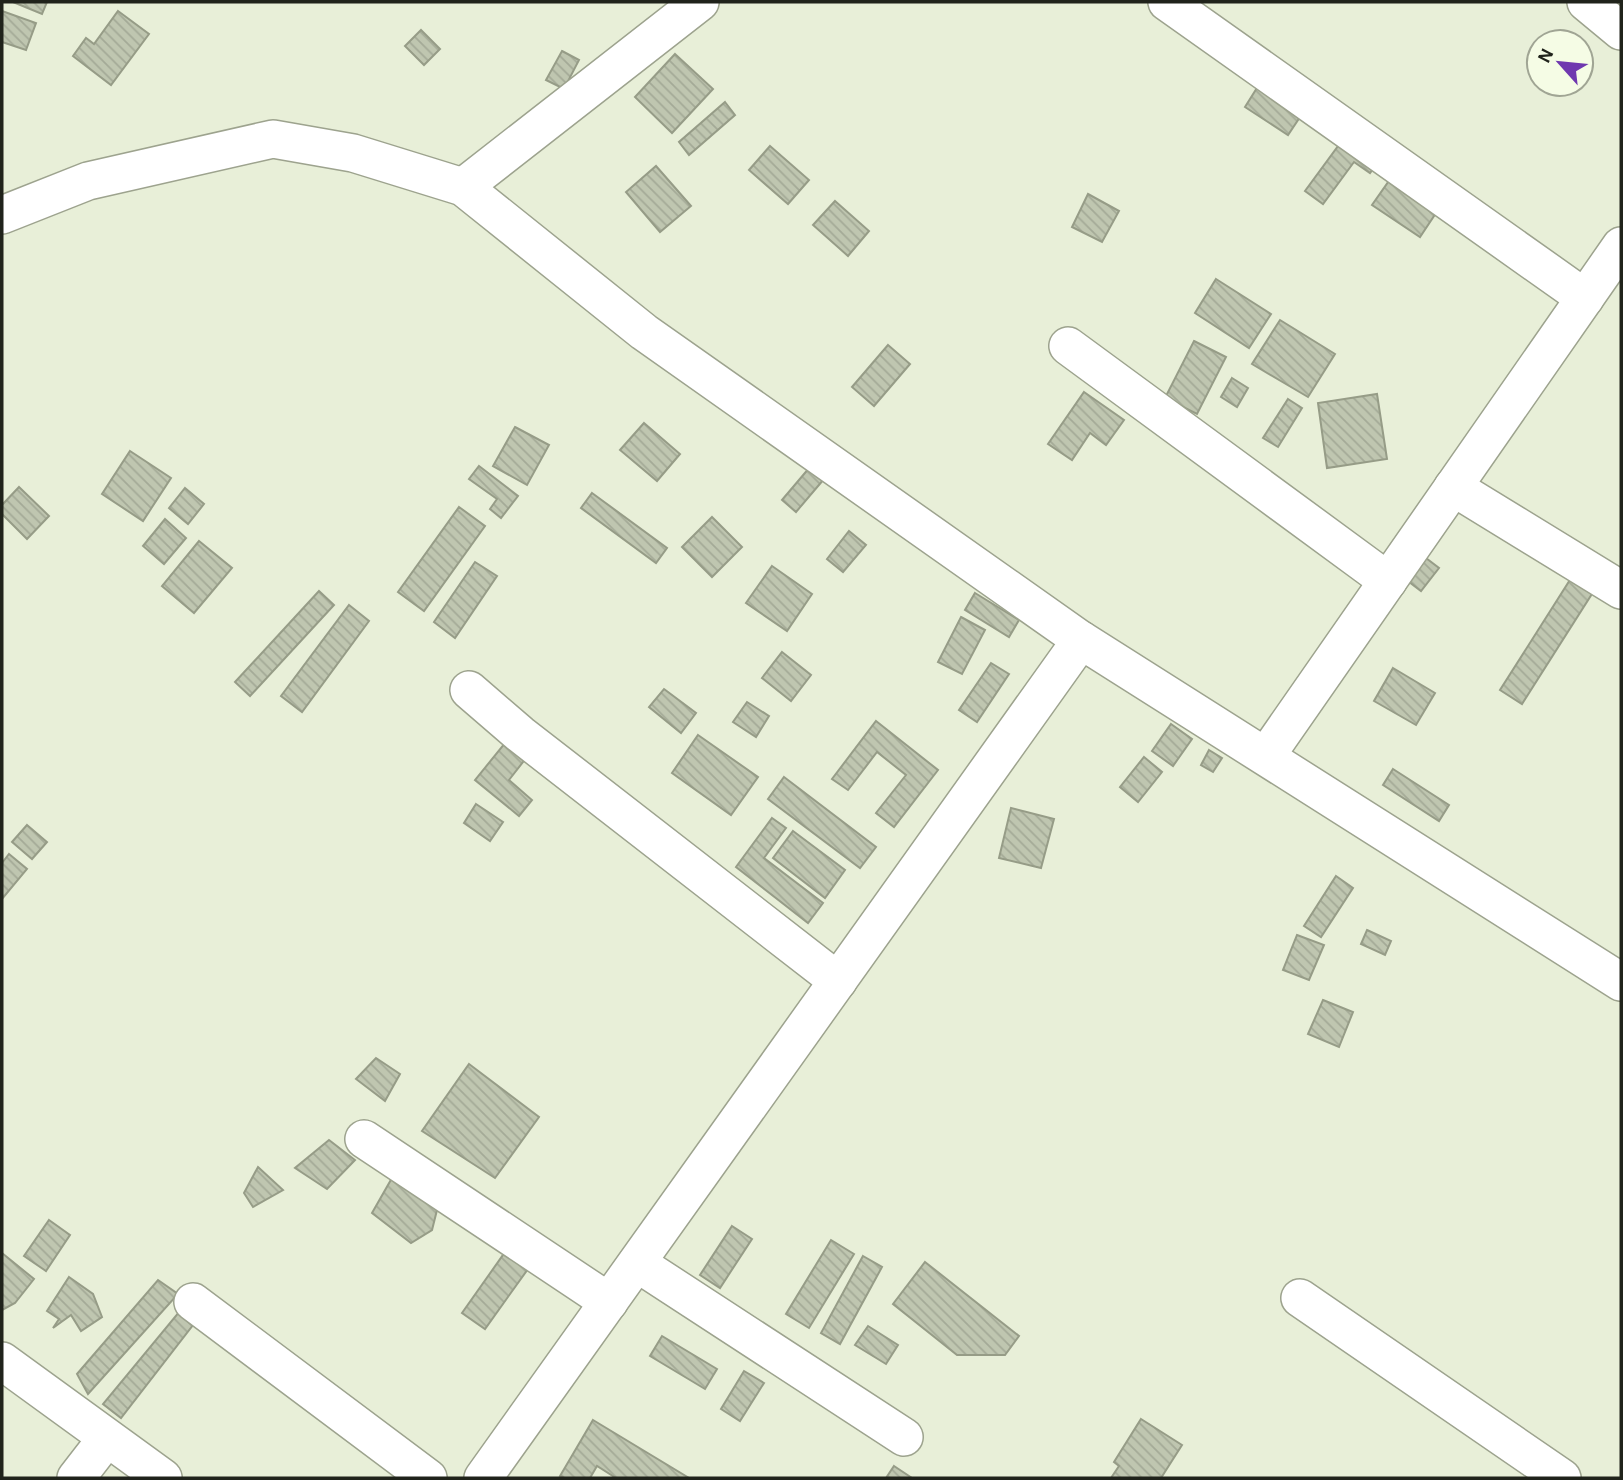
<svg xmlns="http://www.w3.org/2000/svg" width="1623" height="1480" font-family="'Alegreya Sans',sans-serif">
	<defs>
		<pattern id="building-back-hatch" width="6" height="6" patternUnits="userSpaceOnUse" patternTransform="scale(1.75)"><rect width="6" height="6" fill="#bfc6b0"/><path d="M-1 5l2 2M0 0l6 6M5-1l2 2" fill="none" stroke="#a4aa97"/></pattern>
	</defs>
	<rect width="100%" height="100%" fill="#e8efd8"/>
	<g fill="url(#building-back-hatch)" stroke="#969c87" stroke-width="2">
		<polygon points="13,2 47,2 42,14"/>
		<polygon points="2,11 36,23 26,50 2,42"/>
		<polygon points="118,11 149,34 111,85 73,56 86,38 94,44"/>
		<polygon points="421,30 440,49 424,65 405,46"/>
		<polygon points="562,51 579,60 564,89 546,80"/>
		<polygon points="675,54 713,89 672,133 635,97"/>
		<polygon points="1262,80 1306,108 1288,135 1245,107"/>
		<polygon points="725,102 735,115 689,155 679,142"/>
		<polygon points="1344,138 1378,162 1370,173 1354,162 1323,204 1305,191"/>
		<polygon points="770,146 809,180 788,204 749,170"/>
		<polygon points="656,166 691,206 660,232 626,192"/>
		<polygon points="1391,178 1438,210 1420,237 1372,205"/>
		<polygon points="1088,194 1119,211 1102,242 1072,227"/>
		<polygon points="835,201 869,231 848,256 813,225"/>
		<polygon points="1216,279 1271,314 1249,348 1195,313"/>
		<polygon points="1280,320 1335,354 1308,397 1252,364"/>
		<polygon points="1194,341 1226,357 1197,414 1165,398"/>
		<polygon points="888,345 910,364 874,406 852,387"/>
		<polygon points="1232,378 1248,388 1237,407 1221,397"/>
		<polygon points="1084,392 1124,420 1106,445 1090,433 1072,460 1048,444"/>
		<polygon points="1377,394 1387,459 1327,468 1318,403"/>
		<polygon points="1288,399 1302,408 1278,447 1263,438"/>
		<polygon points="644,423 680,454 657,481 620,450"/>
		<polygon points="515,427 549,445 527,485 493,466"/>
		<polygon points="130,451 171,478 143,521 102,494"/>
		<polygon points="479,466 518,496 501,518 490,509 497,499 469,479"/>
		<polygon points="810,467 824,479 796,512 782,500"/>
		<polygon points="19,487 49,516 27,539 2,514 2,505"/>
		<polygon points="185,488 204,504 188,524 169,508"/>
		<polygon points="592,493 667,548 656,563 581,508"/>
		<polygon points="459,507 485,526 424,611 398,592"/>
		<polygon points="712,517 742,547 712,577 682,547"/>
		<polygon points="165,519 186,538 164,564 143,546"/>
		<polygon points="849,531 866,545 843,572 827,559"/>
		<polygon points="199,541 232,568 194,613 162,586"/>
		<polygon points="1422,555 1439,568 1421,591 1404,578"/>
		<polygon points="475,562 497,576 455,638 434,622"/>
		<polygon points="772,566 812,594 787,631 746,603"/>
		<polygon points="1575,572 1597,586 1522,704 1500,690"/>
		<polygon points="319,591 334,605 250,696 235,682"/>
		<polygon points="975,593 1019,620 1009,637 965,610"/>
		<polygon points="349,605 369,621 302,712 281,696"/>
		<polygon points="961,617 985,630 962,674 938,662"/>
		<polygon points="782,652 811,675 791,701 762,678"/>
		<polygon points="991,663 1009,674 977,722 959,710"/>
		<polygon points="1393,668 1435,693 1416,725 1374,701"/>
		<polygon points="664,689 696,713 681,733 649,707"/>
		<polygon points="747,702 769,716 756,737 733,722"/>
		<polygon points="876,721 938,770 894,827 876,813 906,775 877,752 848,790 832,779"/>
		<polygon points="1171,724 1192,739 1173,766 1152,751"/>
		<polygon points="698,735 758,777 731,815 672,773"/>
		<polygon points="510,737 530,753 509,780 532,800 519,816 475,780"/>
		<polygon points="1209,750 1222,758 1213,772 1201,765"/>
		<polygon points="1144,757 1162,772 1138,802 1120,787"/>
		<polygon points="1393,769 1449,805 1439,821 1383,785"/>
		<polygon points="784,777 876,847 860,868 768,799"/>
		<polygon points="476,804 503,822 490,841 464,823"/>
		<polygon points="1011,808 1054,819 1041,868 999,858"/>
		<polygon points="772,818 786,828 764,858 823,903 808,923 736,867"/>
		<polygon points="27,825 47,842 32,859 12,842"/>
		<polygon points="793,831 845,870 825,898 773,858"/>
		<polygon points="9,854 27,869 2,899 2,863"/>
		<polygon points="1336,876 1353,888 1321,937 1304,926"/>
		<polygon points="1367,930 1391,941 1385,955 1361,944"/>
		<polygon points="1297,935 1324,945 1309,980 1283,970"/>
		<polygon points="1323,1000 1353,1012 1339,1047 1308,1034"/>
		<polygon points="376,1058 400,1074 385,1101 356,1079"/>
		<polygon points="469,1064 539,1117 495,1178 422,1131"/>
		<polygon points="329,1140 355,1160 327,1189 295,1168"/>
		<polygon points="258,1167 283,1190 253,1207 244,1193"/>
		<polygon points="392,1178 438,1206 432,1230 411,1243 372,1213"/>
		<polygon points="49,1220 70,1235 46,1271 24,1256"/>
		<polygon points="732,1226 752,1239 720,1288 700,1275"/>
		<polygon points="831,1240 854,1254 809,1328 786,1314"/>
		<polygon points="510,1245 533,1262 485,1329 462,1313"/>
		<polygon points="2,1253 34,1279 15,1303 2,1310"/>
		<polygon points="863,1256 882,1267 840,1344 821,1333"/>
		<polygon points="925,1262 1019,1336 1005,1355 957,1355 893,1304"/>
		<polygon points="69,1277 93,1294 102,1317 81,1331 71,1315 53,1328 59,1319 47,1311"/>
		<polygon points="158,1280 178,1294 88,1394 77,1374"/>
		<polygon points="184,1306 200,1316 121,1418 103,1404"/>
		<polygon points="868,1326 898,1345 886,1364 855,1345"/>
		<polygon points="662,1336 717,1369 705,1389 650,1356"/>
		<polygon points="744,1371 764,1383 740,1421 721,1409"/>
		<polygon points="1141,1419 1182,1445 1161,1478 1111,1478 1119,1466 1114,1462"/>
		<polygon points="593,1420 689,1478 616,1478 597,1466 590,1478 564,1478 560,1476"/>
		<polygon points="894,1466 912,1478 886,1478"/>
	</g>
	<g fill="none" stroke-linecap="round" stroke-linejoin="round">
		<defs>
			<g id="minor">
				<polyline points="1167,2 1585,298"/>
				<polyline points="1586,2 1621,31"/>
				<polyline points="463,187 700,2"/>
				<polyline points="2,215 88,181 273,139 353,153 463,187 644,332 1081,640"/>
				<polyline points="1068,346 1388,581"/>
				<polyline points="1453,487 1621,590"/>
				<polyline points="469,690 520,734 838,981"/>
				<polyline points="1266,756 1621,246"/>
				<polyline points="364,1139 609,1302"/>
				<polyline points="637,1263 904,1437"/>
				<polyline points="1300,1298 1562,1478"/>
				<polyline points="193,1302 428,1478"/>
				<polyline points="2,1361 163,1478"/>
				<polyline points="76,1478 107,1438"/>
				<polyline points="483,1478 1081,640 1621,982"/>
			</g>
		</defs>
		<use href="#minor" stroke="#9da38e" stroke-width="40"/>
		<use href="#minor" stroke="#fff" stroke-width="37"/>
	</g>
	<rect width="1623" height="1480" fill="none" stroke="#20231b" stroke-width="7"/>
	<g transform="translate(1560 63) rotate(297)"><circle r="33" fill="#f5fce5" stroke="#a0a594" stroke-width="2"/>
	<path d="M0-5L12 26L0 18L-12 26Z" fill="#6f38af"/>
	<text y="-10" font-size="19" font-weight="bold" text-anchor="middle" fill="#20231b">N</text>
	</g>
</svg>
